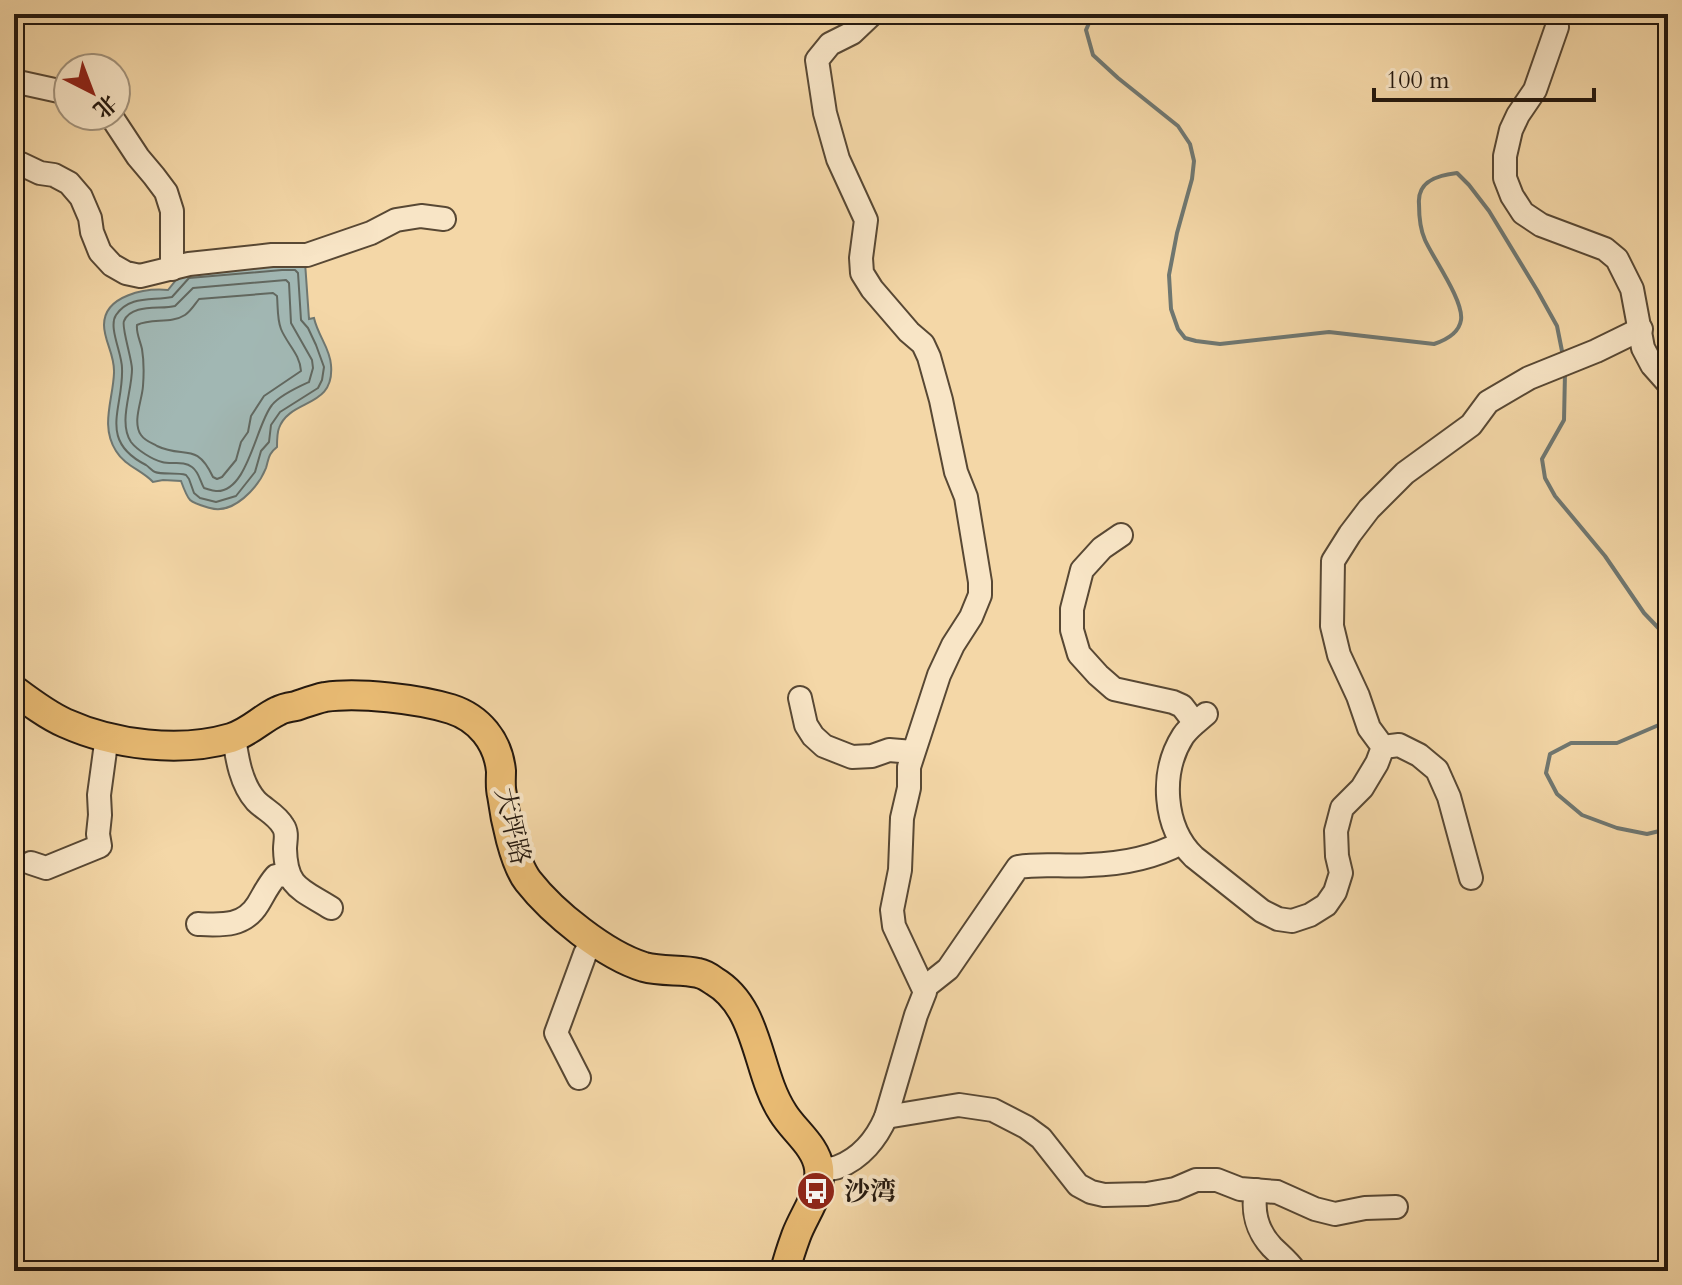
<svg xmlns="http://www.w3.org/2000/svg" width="1682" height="1285" font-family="Cardo,'Noto Serif SC',serif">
	<rect width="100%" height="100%" fill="#f4d7a7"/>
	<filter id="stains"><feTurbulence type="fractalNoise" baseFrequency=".0025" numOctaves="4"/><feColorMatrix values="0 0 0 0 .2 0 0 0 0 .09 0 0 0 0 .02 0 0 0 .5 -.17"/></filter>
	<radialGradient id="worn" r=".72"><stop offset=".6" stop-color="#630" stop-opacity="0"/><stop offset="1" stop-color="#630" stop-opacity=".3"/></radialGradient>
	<path fill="#a1b7b3" stroke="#6f7771" stroke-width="2" d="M305 262 309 319 314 318C318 336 330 348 331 365 335 409 290 398 279 428 277 433 277 441 277 447 268 454 269 458 266 468 258 488 233 515 210 508 189 502 189 503 181 481L163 480 153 482C142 470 125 466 116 451 100 426 113 400 114 373 115 355 104 341 104 325 104 295 146 288 168 290L184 270Z"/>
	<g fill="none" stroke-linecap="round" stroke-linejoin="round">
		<g stroke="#626860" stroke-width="2">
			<path d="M282 270H295L298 273 301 320 308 328 316 345 324 367 322 380 318 388 280 412 271 425 269 442 261 451 255 472 236 496 216 502 200 498 194 493 189 479 186 475C177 472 162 475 155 472 152 471 149 467 146 465 97 440 124 408 122 368 122 353 108 327 116 315 130 295 152 301 172 297L189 278Z"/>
			<path d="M286 280 289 283 291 323 312 360 313 368 309 382C298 387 280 395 272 405 256 424 248 493 216 491 212 491 208 489 204 488 200 481 199 472 192 467 183 460 172 465 162 462 153 460 137 450 131 442 118 422 132 392 132 369 132 359 121 326 124 321 132 303 161 310 175 306L193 288Z"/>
			<path d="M273 293 277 296C278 307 277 319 281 329 287 344 300 354 301 371L264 396 251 416 248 432 241 442 236 460 222 477 217 479 213 477C196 441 184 459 157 446 152 443 145 441 141 435 132 422 142 401 143 386 144 373 144 361 142 349 140 340 136 333 137 325 152 318 171 324 185 315 191 311 195 304 199 299Z"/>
		</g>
		<g stroke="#6f7771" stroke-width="4">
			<path d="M1093 14 1086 30 1093 55 1118 78 1178 126 1190 144 1194 161 1192 179 1177 233 1169 275 1171 309 1178 329 1185 338 1196 341 1220 344 1329 332 1434 344C1446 340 1459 333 1461 320 1464 301 1433 258 1425 240 1420 229 1419 216 1419 204 1417 181 1438 175 1457 173L1469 185 1489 211 1537 290 1557 326 1563 356"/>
			<polyline points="1565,373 1564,420 1542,459 1545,478 1555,496 1605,556 1644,613 1668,638"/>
			<polyline points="1668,721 1617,743 1571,743 1550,754 1546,773 1557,794 1582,815 1617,828 1647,834 1668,829"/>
			<path d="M1668 1100C1656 1120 1661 1140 1668 1161"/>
		</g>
		<defs>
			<g id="minor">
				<polyline points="1557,27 1535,90 1518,115 1511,130 1505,156 1505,178 1512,196 1523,213 1541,225 1605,249 1617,259 1632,289 1643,348 1652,365 1668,383"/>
				<polyline points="14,79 18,82 68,93"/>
				<polyline points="111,116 138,157 154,176 166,192 172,211 172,269"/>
				<polyline points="14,165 21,164 40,173 54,175 69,183 81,197 90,218 92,232 100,252 112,265 126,273 140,276 189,264 272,255 307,255 371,233 396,220 421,216 444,219"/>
				<polyline points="1121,535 1102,548 1082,570 1072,609 1072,630 1079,654 1098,675 1114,689 1173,702 1182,706 1195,723"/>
				<polyline points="800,698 806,725 813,736 824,746 852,757 872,756 889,750 913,752"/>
				<path d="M1206 714C1198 721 1189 727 1183 736 1160 772 1163 827 1194 857L1262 911 1278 919 1292 921 1310 915 1326 905 1335 892 1341 873 1337 856 1336 831 1342 808 1362 788 1377 763 1383 747 1369 728 1358 696 1339 655 1332 626 1333 561 1350 534 1369 509 1405 473 1471 425 1488 402 1529 378 1596 351 1641 329"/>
				<path d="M234 737C237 759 241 784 256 801 265 810 276 814 283 826 288 833 285 841 285 849 286 888 301 889 331 908"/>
				<polyline points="1383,747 1399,745 1419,755 1437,770 1449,797 1471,878"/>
				<polyline points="31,863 46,868 100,846 98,834 100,815 99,795 107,736"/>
				<path d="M198 924C222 925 244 927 258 904 264 894 268 885 276 876L288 875"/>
				<path d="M924 988 948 969 1018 867C1042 863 1065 867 1089 865 1122 864 1153 858 1181 843"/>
				<polyline points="579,1078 556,1033 585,954 594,939"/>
				<polyline points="886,1117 959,1105 993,1110 1026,1127 1041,1138 1078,1185 1091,1192 1104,1195 1147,1194 1175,1189 1196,1180 1217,1180 1240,1189 1277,1192 1315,1209 1335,1214 1365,1208 1396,1207"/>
				<path d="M819 1170C825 1169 833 1169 838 1167 861 1158 877 1138 886 1117L916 1015 925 992 894 926 892 910 900 870 902 818 909 788V767L939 675 953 645 971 617 980 595V582L966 497 956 472 941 400 929 357 923 344 909 332 872 289 862 273 861 258 866 220 838 159 825 113 817 60 830 44 852 33 872 14"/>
				<path d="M1256 1190C1252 1211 1257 1231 1272 1247 1280 1255 1288 1261 1295 1271"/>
			</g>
			<path id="major" d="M14 690C30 702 47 715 65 723 114 745 180 753 231 738 250 732 261 719 278 711 283 708 290 707 296 706 305 703 315 699 325 697 359 692 418 699 451 709 479 718 498 741 501 771 501 779 500 787 502 795 505 818 514 863 528 881 553 913 605 955 644 967 662 972 682 969 698 973 703 974 710 978 714 981 760 1008 756 1072 783 1113 794 1131 816 1146 819 1168 822 1193 804 1214 796 1236 792 1247 788 1259 785 1271"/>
		</defs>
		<use href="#minor" stroke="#584834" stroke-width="26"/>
		<use href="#major" stroke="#24180e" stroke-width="32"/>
		<use href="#minor" stroke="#f8e5c6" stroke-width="22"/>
		<use href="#major" stroke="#eabc74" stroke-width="28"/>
	</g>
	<defs>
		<symbol id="bus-disc" viewBox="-11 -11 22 22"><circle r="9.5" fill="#8f2418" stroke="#f8e5c6"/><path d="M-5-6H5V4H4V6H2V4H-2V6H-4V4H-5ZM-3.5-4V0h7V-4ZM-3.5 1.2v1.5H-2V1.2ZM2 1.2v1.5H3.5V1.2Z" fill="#fff"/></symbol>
	</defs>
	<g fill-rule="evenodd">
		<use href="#bus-disc" x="794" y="1169" width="44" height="44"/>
	</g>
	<g text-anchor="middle" stroke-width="8" stroke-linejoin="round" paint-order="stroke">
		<g font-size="26" fill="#24180e" stroke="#f8e5c6">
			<text transform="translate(513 826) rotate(77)" y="9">大坪路</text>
		</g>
		<g font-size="26" font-weight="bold" fill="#24180e" stroke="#f8e5c6" text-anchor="start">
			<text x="844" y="1200">沙湾</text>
		</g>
	</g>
	<rect width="1682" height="1285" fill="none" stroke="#f4d7a7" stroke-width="48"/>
	<rect x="16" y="16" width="1650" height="1253" fill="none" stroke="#24180e" stroke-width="4"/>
	<rect x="24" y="24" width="1634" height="1237" fill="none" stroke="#24180e" stroke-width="2"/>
	<g transform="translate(92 92) rotate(138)"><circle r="38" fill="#f8e5c6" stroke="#a3937c" stroke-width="2"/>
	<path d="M0-6L14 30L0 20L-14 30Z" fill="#8f2418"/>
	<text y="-12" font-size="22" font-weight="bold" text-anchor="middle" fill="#24180e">北</text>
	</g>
	<path d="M1374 88v12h220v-12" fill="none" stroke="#24180e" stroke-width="4"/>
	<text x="1386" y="88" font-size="24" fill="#24180e" stroke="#f8e5c6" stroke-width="6" paint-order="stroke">100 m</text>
	<rect width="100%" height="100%" filter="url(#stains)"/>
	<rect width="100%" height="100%" fill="url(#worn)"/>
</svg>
